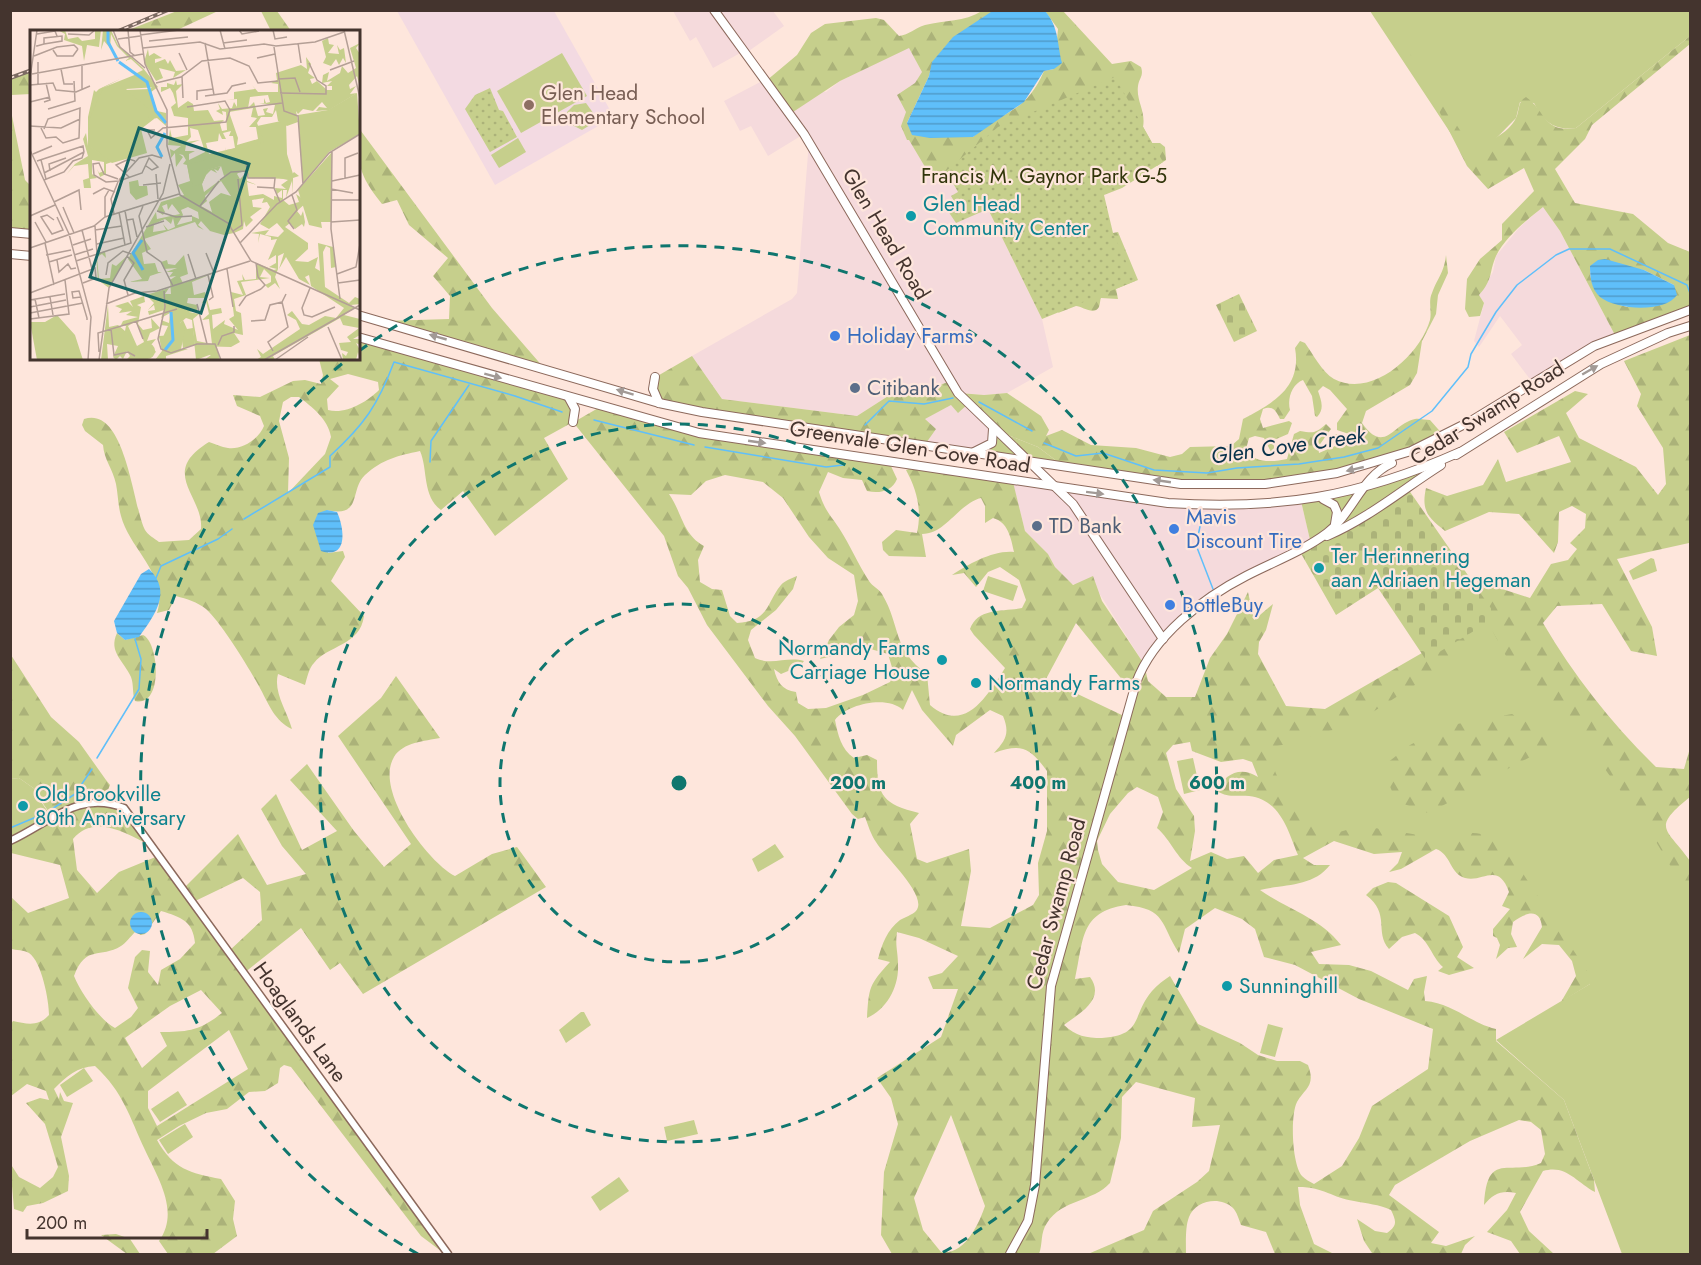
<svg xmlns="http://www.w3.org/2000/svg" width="1701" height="1265" font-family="Jost,sans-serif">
	<defs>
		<pattern id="forest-firs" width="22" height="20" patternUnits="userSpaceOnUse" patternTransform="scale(1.5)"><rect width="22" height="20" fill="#c6cf8c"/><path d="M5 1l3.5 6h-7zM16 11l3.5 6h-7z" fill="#abb279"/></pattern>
		<pattern id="cemetery-stones" width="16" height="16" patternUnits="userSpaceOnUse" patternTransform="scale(1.5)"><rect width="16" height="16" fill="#c6cf8c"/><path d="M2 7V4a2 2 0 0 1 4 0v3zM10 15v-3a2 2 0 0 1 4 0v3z" fill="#abb279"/></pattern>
		<pattern id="park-dots" width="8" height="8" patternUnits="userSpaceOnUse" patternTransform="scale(1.5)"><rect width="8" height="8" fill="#c6cf8c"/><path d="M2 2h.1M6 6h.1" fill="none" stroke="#abb279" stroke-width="1.8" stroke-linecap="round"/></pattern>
		<pattern id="water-rules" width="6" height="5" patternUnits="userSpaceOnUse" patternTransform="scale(1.5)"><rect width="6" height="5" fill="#5fbffa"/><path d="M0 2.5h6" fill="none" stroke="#509ccb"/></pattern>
	</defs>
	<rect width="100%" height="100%" fill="#fee6dc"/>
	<g fill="#f5dadc">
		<polygon points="673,11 773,11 784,26 746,53 744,51 713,68 696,37 690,41"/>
		<polygon points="909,47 922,72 901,126 931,177 946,171 958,192 988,209 1042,319 1053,367 1007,393 984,395 958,393 951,381 919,392 896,391 857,416 722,399 692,356 792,299 797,293 809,141 804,134 768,156 751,126 740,131 724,101 764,80 826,92 840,81"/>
		<polygon points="1543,206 1560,231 1615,335 1532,382 1511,354 1522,345 1500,316 1479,347 1474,341 1484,303 1479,295 1493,272 1496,256 1519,228"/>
		<polygon points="968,404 993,429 993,439 979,451 924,446 924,419 951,405"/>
		<polygon points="1012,480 1168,503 1301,501 1311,544 1247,576 1188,617 1144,664 1094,585 1071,584 1055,567 1048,554 1025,531"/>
	</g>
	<polygon fill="#f3dae2" points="397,11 554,11 614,117 495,185"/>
	<g fill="#c6cf8c">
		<path d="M1370 11H1690V36L1576 128C1554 131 1543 121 1534 103L1520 102 1516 118 1471 164Z"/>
		<polygon points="562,53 587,96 521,133 497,91"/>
		<polygon points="586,103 596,117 595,122 582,130 572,125 567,112 574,105"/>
		<polygon points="518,138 526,152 499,168 491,155"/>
		<polygon points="993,429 1038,447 1062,465 979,451 986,448"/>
		<polygon points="1438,465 1388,500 1311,544 1301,501"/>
		<polygon points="1651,558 1654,559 1657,571 1633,580 1629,571"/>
		<polygon points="988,576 1018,586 1013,601 983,591"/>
		<polygon points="1497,617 1690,877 1690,1254 1622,1254 1564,1100 1496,1040 1590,984 1504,854 1314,839 1254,749"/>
		<polygon points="1193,758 1200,790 1184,794 1177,761"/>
		<polygon points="19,778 39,792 37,796 53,819 10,841 10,779"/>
		<polygon points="775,844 784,857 758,872 752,859"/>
		<polygon points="581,1012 584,1012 591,1025 566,1043 559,1030"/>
		<polygon points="1268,1024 1283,1028 1275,1057 1260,1053"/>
		<polygon points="84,1068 93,1081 67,1097 60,1085"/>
		<polygon points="178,1091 187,1105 160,1122 151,1109"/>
		<polygon points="694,1120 698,1134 667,1141 664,1127"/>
		<polygon points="185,1124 193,1137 168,1154 159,1140"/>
		<polygon points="619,1177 629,1191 600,1211 591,1197"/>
	</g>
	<g fill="url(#forest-firs)" fill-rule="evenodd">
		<polygon points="177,11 218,11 175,31 126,31"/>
		<polygon points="261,11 277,11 291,31 271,31"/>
		<path d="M982 11H994L933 62 929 76 907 123 973 137C1002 110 1025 115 1044 71L1054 69 1058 29 1045 11H1063L1112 64 1131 61 1141 67C1144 76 1139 78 1138 86 1136 101 1146 111 1143 127L1152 143H1160L1165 147 1166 160 1157 166 946 171 931 177 909 140H907L901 126 906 112 897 95 915 83 922 72 909 48 840 81 790 114 766 81 797 55 811 33 825 24 876 18 884 20 899 36C909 35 915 28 925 25 945 20 964 22 982 11Z"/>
		<path d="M1690 36V44L1592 125 1585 139 1555 169 1575 203 1633 214 1668 243 1690 252V310L1615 335 1560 231 1543 207C1527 220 1506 236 1496 256 1489 272 1493 280 1479 295L1484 303 1480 316 1469 317 1465 309 1467 279 1480 259 1502 240V224L1534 191 1524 168 1488 189 1467 166 1410 54 1473 150C1488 142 1508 134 1516 118 1520 110 1517 102 1526 97 1546 111 1543 133 1576 128ZM1590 266 1644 270 1674 285 1627 307C1604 300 1589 293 1590 266Z"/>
		<polygon points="31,70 31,94 11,95 11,78"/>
		<polygon points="10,106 25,180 31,186 31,234 11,232"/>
		<path d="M358 127 492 308 544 368 383 321 449 319 450 296 433 276 448 258 409 225 397 200 382 204C357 172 359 167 358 127Z"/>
		<path d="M1118 232 1138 280 1116 289 1118 299 1101 298C1100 300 1100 304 1099 307 1094 316 1082 306 1076 306L1058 313 1113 233Z"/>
		<path d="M1446 255 1448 273 1438 295 1436 314 1422 341 1417 373 1410 385 1366 411 1362 423C1385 455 1392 424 1415 419 1419 418 1425 420 1430 420L1445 437 1300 481 1210 486 1062 465 1038 447 993 429 968 404 958 413 951 405 925 419 936 429 924 446 659 403 654 378 692 356 722 399 857 416 896 391 919 392 951 381 959 393 984 395 1007 393 1041 416 1049 430 1046 436 1062 430 1091 445 1136 448 1170 457 1182 454 1190 447 1231 446 1239 439 1243 419C1274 403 1302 387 1295 348L1300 341 1305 343C1313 354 1322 372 1334 379 1372 399 1420 355 1430 320 1432 312 1428 301 1432 293 1438 277 1444 273 1446 255ZM1303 380 1312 396 1315 416 1317 417C1325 409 1321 400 1318 391L1323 386 1330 390 1347 409 1337 423V430L1358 437V441L1349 442 1337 434 1332 436V440L1335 442 1342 440V443L1319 453 1318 447 1331 429 1326 424C1315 434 1313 433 1300 431L1294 434 1287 459C1273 462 1253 464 1246 449L1249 438 1255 436 1264 438 1271 452 1274 448V440L1288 434 1292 423 1289 421 1263 428 1260 419 1263 409C1273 405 1276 411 1280 419H1284L1290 410C1287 399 1292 384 1303 380Z"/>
		<path d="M1690 335V545L1689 543 1617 559 1652 627 1657 656 1631 651 1602 604 1557 606 1543 623C1574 676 1612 724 1656 767L1684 769 1690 748V797C1650 829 1667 828 1690 861V899L1655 840 1574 725 1540 694 1506 656 1492 630 1465 653 1351 726 1315 734 1303 741 1277 746C1258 780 1314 814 1333 834 1373 820 1400 835 1440 838 1454 839 1466 830 1481 834 1495 838 1506 849 1514 860L1589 974 1590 984 1561 1002 1576 976 1572 961 1559 945 1542 944 1523 959 1542 927C1540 907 1525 913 1513 922L1511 934 1517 947 1508 948 1496 959 1500 945 1497 938 1493 936V929L1510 909 1502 906 1509 892C1498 861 1483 883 1465 878 1450 874 1451 854 1436 849L1401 869 1389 872 1398 863 1402 852 1374 854 1334 841 1303 858 1314 865H1330C1313 887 1285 884 1260 890 1288 910 1319 917 1341 945L1311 952 1319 964 1349 965 1371 971 1408 990 1414 979 1427 976 1424 992 1425 1001C1453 1003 1470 1023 1496 1029V1041L1564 1100 1594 1180 1595 1192C1576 1182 1566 1164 1543 1171L1520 1212 1529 1231 1554 1254H1520L1511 1241 1487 1232 1507 1210 1516 1193C1501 1190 1493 1194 1484 1205 1487 1149 1509 1177 1541 1163L1545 1154 1541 1130 1531 1122 1519 1120 1470 1141 1395 1185 1389 1195 1439 1232 1431 1243 1446 1246 1475 1236 1465 1245 1461 1254H1367L1372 1253 1364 1241 1357 1219 1375 1231 1387 1233C1398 1225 1396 1221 1391 1210 1378 1204 1368 1204 1354 1201 1332 1198 1325 1187 1298 1187L1300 1205 1314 1244 1332 1253 1352 1254H1275L1266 1232 1241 1225C1239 1220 1237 1212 1233 1208 1220 1196 1196 1200 1189 1217 1185 1227 1186 1244 1186 1254H1088L1144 1230 1153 1211 1197 1182 1209 1171 1220 1125 1192 1127 1195 1098 1136 1082 1122 1097 1121 1138 1110 1183C1093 1202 1062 1199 1047 1223 1040 1233 1043 1244 1039 1254H1013L1032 1203 1010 1254H892L881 1235 884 1172 898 1124 891 1098 877 1078 941 1037 958 989H933L928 977 942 973 958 956 919 938 897 932C895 947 898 951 898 965 899 987 887 1009 867 1018 869 987 869 985 890 962L878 959C882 944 887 930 900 920 905 917 912 915 916 911 929 896 884 856 876 842 871 835 868 825 865 817L858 819 852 814 795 736 768 706 707 625 688 588 678 576 664 536 573 422 544 438 568 479 495 536 463 491 441 510C422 496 428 469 420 451 397 456 383 459 365 475 349 490 363 518 327 510L328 553 343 551 345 557 331 581 364 616C360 646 328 645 314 663 309 668 307 678 305 685L278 674C273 692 287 711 292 729 275 721 269 705 261 690 251 671 221 622 206 609 197 602 187 599 176 596L169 610 157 613C169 575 130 550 121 516 118 506 118 494 116 484 113 469 104 460 103 445L85 431 82 425 84 419C126 405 133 507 145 530 148 535 154 538 159 542L189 540 201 529C204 496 158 473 209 442 216 444 221 447 228 448 242 450 259 439 264 426L260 416 237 406 233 395 260 397 293 381 305 380 321 384 323 375 319 359 358 358 359 337 569 398 574 422 600 407 669 426 890 464 897 479C892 491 880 494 867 491L862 480 843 478 828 472 819 492C825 511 829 513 839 528 850 545 858 564 869 581 872 586 879 589 882 594 901 626 892 649 927 674L930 705C965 735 987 696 1005 668L974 635 970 629C978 607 1004 612 1022 608L1026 600 1019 580 1000 567 988 572 976 587 964 573 952 575C969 564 993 550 1014 552 1011 538 1008 522 993 518L985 523V506L981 498C958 504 946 534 922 534L926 557 889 556 883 550 882 542 896 530 917 533C922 510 917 490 906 470L912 468 1013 482 1025 531 1048 554 1055 567 1073 585 1093 576 1102 601 1144 664 1148 681 1166 697H1195L1210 658 1227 634 1248 592 1254 620 1273 604 1266 630 1259 642 1258 654 1286 706 1325 709 1486 616 1476 575 1496 587 1530 598 1551 564 1568 560 1577 549 1570 543 1585 528 1586 514 1572 506 1559 512 1558 542 1554 553 1519 514 1489 512 1445 531C1428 517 1421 511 1426 488L1447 496 1483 485 1498 459 1506 482 1571 462 1559 436 1517 453 1504 432 1575 391 1588 394 1566 413 1579 438 1636 467 1658 495 1666 484 1663 448 1637 406 1641 394 1624 361ZM348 374 378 382 379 390C367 402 345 415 328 410L327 399 339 386 330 379ZM291 397H299C312 407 328 419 331 437L325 454 288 493 289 458 279 421 283 402ZM725 475 763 482 783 498 809 537 828 558 854 575 858 601 854 615 839 627 829 640 820 659 867 648 888 654 894 674 890 682 863 695 826 708 808 709 798 703 796 692C782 690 777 682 774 669L781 674 800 666 804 661C787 656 772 666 755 658L748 640 751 630 776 610 793 589 797 576C792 578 784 581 781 585 766 603 770 621 737 623L730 616 722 590 712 589 700 582 698 560 704 546C682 534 682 512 669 494L691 495 706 481ZM1076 623 1133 693 1126 717 1046 679ZM912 690 922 710 953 746 956 735 990 710 1003 716C1010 733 1006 740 994 753 1022 743 1030 748 1047 771V831L1038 863 1039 895 1033 905 990 928 961 926 971 871 969 849 927 863 917 859 910 824 919 813C883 804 877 796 877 760L867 755 854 758C841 749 838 735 835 720 847 704 887 695 903 710ZM1190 742 1192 751 1221 762 1243 759 1252 762 1258 777C1241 766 1225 773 1217 791 1228 798 1236 795 1249 796 1281 800 1288 831 1298 855L1274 860 1258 873 1244 856 1227 859 1211 852 1190 861 1195 831 1194 816 1176 789 1166 753 1173 745ZM1137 787 1158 797 1163 812 1157 828C1171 840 1176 858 1192 868L1154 890 1118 882 1102 864 1098 850 1097 841 1110 814 1128 793ZM1126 905C1167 909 1160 924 1179 953L1185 929 1215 908 1242 919 1255 929 1264 957 1295 965 1359 999 1433 1029 1428 1069 1372 1106 1359 1138 1342 1166 1314 1184C1310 1182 1305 1179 1302 1176 1292 1164 1290 1116 1297 1102 1305 1088 1316 1086 1308 1065L1300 1061H1277L1258 1055 1240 1043 1198 1024 1170 976C1164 980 1157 985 1152 991 1131 1016 1144 1035 1102 1038 1086 1038 1076 1036 1064 1025 1080 1013 1106 999 1090 977L1075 979C1084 940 1079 912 1126 905ZM951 1115 985 1206C979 1224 964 1256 941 1252L923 1230 914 1198Z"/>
		<path d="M117 633 125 640 143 635C159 642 164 708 135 701 132 693 134 685 131 677 124 661 108 652 117 633Z"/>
		<path d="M11 655 51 717 79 742 106 780 110 785 103 802 124 809 151 846C127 834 95 813 73 839L77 870 97 893 119 872 158 856 182 890 238 834 267 885 306 874 282 846 261 809 276 794 302 850 337 831 290 780 307 764 354 831 384 867 411 844 338 736 381 698 396 676 440 738C425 741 403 742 394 757 374 790 427 861 455 876L492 854 517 847 546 887 363 994 340 963 330 970 301 928 244 973 448 1254H445L421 1236 291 1067 284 1065 280 1068 278 1083 265 1091 249 1092 227 1109 206 1113 179 1126 157 1140C173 1169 190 1173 221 1179L235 1201 233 1219 237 1236 213 1254H168L159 1241C180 1212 158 1178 145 1150 129 1116 124 1093 95 1066 77 1067 67 1076 54 1089L59 1099 60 1092 64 1101 73 1103 61 1137 69 1176 68 1191 43 1203 27 1206 23 1212 14 1209 10 1163 19 1177 40 1188 53 1177 58 1167 45 1124 26 1103 40 1098 49 1100 46 1091 27 1084 11 1096V1024L13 1021C27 1024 38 1027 49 1015 49 1001 42 962 29 953 24 950 16 950 11 949V897L28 913 69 898 60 865 11 853V841L53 818 37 795 39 792 19 778 11 779ZM243 878 260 892 262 920 228 952 191 903ZM161 911C181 917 193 921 195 943L180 959 161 970 158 985 148 972 150 951 142 950 135 957 128 988 138 1008 131 1017 115 1028C99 1019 81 993 74 976 86 944 100 959 121 946 126 943 130 937 135 932L141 935 145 934ZM201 990 222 1013C199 1031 188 1032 160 1032L167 1046 142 1068 125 1038 170 1006ZM229 1030 248 1069 157 1126 148 1108V1091Z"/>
		<path d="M1512 714 1563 742C1515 761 1474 791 1428 813L1396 801 1382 767 1410 745 1446 726Z"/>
		<path d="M1388 882 1396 883 1449 916 1463 947 1457 957 1474 968 1449 975 1438 971 1443 967C1431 956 1429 940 1415 933L1402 937 1389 949C1374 932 1391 914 1366 895L1373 888Z"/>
		<polygon points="116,1234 130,1239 140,1254 127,1254 101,1235"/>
	</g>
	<g fill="url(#cemetery-stones)">
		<polygon points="1239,294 1257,331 1234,342 1216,305"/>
		<polygon points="1406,486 1497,617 1426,660 1378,588 1336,615 1299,550 1336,532"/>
	</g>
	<g fill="url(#park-dots)">
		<polygon points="1115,77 1163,162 1122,188 1104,195 1113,233 1135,281 1042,319 988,209 956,223 948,211 957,206 951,196 958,192 946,171 998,127"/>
		<polygon points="490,88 499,110 503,111 517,137 490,152 465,109 475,95"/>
	</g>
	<g fill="url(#water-rules)">
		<path d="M994 10 1045 11C1059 27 1057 43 1062 63L1054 69 1044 71 1024 102 973 137 930 138 912 135 907 123 929 76 932 62 953 37Z"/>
		<path d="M1605 259 1644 270 1674 285 1677 295C1665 313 1616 310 1600 297 1591 289 1590 277 1590 266L1598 260Z"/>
		<path d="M327 510 337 512C344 527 349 560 321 551L313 525 318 513Z"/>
		<path d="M149 569C173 592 154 616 139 637L125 640 117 633 114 621 141 574Z"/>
		<circle cx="141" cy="923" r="11"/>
	</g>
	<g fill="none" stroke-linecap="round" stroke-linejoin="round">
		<g stroke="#5fbffa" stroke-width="1.5">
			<polyline points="979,402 1032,431"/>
			<polyline points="594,420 694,445"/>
			<polyline points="865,425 889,401 924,404 953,398"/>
			<polyline points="1044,443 1076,456 1103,453 1154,470 1207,473 1237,468 1299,464 1344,457 1378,448 1432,411 1468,367 1471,354 1496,312 1517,285 1556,255 1569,249 1610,249 1687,285 1690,293"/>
			<polyline points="705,447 826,467 843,465"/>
			<polyline points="430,462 431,441 469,385"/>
			<path d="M244 519 330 467V456C364 425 378 405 394 362L515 396 562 412"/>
			<polyline points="1201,522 1196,545 1213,589"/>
			<polyline points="156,578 161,566 218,539 232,529"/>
			<polyline points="97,758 139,689 141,659 135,639"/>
			<polyline points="52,809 75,794 92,769"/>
			<polyline points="10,828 41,815"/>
		</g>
		<defs>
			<path id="minor" d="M10 841C51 822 79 790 124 808L448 1254"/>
			<g id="major">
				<polyline points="714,10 804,134 958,393 1073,504 1163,639"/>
				<polyline points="10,232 32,234"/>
				<polyline points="10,254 32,256"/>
				<polyline points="358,315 659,403 702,412 1181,484 1265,484 1337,473 1411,451 1471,421 1594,346 1690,310"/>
				<path d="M358 337 699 433 1168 503C1278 510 1359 497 1460 452"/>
				<polyline points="655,377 653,389 659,403"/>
				<polyline points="569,398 575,409 573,422"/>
				<polyline points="974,452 992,443 993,429"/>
				<polyline points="1456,455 1601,364 1668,333 1690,326"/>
				<polyline points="1323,499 1334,505 1337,512 1335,524"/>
				<path d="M1327 536C1369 518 1403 489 1441 465"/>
				<path d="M1010 1254 1028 1221 1035 1185 1051 986 1136 683C1153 636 1203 598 1246 576 1273 562 1303 551 1327 533 1353 513 1361 477 1392 463"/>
			</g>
		</defs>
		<use href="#minor" stroke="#8c695c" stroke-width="9"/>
		<use href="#major" stroke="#8c695c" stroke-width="10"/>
		<use href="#minor" stroke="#fff" stroke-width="6"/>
		<use href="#major" stroke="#fff" stroke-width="8"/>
		<defs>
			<g id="rail">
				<polyline points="116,32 168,10"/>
				<polyline points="10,78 32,70"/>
			</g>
		</defs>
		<use href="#rail" stroke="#7d6b63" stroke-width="4"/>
		<use href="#rail" stroke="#fee6dc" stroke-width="1.5" stroke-dasharray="4.5" stroke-linecap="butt"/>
	</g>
	<defs><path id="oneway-solid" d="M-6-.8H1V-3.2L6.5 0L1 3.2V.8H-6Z" transform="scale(1.5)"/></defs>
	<g fill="#a29a96">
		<use href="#oneway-solid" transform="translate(438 337) rotate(-164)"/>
		<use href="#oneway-solid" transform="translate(1590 370) rotate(-30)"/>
		<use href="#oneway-solid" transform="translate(493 376) rotate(15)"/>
		<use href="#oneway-solid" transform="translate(625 392) rotate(-163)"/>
		<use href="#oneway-solid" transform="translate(757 442) rotate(8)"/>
		<use href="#oneway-solid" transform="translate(1355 469) rotate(167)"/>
		<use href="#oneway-solid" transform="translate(1162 481) rotate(-172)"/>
		<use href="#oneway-solid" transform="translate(1095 493) rotate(7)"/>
	</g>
	<g fill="none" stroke="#0f766e" stroke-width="3" stroke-dasharray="10 8">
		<circle cx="679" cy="783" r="179"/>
		<circle cx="679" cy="783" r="359"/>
		<path d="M418 1254A538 538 0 0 1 348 359M359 351A538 538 0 1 1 940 1254"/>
	</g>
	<circle fill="#8d6e63" stroke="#fee6dc" stroke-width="2" cx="529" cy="105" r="6"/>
	<g fill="#0f9aa8" stroke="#fee6dc" stroke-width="2">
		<circle cx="911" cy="216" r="6"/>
		<circle cx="1319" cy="568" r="6"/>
		<circle cx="942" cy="660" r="6"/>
		<circle cx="976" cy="683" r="6"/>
		<circle cx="23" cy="806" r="6"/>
		<circle cx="1227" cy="986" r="6"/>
	</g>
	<g fill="#3f7fe0" stroke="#fee6dc" stroke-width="2">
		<circle cx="835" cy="336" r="6"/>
		<circle cx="1174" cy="529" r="6"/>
		<circle cx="1170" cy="605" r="6"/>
	</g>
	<g fill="#5c6f8a" stroke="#fee6dc" stroke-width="2">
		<circle cx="855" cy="388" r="6"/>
		<circle cx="1037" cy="526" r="6"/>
	</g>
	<g text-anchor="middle" stroke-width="4.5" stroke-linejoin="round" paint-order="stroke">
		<g font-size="21" fill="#785e54" stroke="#fee6dc" text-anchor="start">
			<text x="541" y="100">Glen Head<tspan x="541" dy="24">Elementary School</tspan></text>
		</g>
		<g font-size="21" fill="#31350a" stroke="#fee6dc">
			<text x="1044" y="183">Francis M. Gaynor Park G-5</text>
		</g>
		<g font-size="21" fill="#0d838f" stroke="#fee6dc" text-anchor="start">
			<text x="923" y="211">Glen Head<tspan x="923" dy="24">Community Center</tspan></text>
			<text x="1331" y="563">Ter Herinnering<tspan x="1331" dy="24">aan Adriaen Hegeman</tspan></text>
			<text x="930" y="655" text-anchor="end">Normandy Farms<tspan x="930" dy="24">Carriage House</tspan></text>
			<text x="988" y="690">Normandy Farms</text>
			<text x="35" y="801">Old Brookville<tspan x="35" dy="24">80th Anniversary</tspan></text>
			<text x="1239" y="993">Sunninghill</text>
		</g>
		<g font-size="21" fill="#44342e" stroke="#fee6dc">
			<text transform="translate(886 234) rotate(59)" y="7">Glen Head Road</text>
			<text transform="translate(1487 413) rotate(-32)" y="7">Cedar Swamp Road</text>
			<text transform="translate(910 447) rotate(9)" y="7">Greenvale Glen Cove Road</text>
			<text transform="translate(1056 904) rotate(-75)" y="7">Cedar Swamp Road</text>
			<text transform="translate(300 1022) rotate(54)" y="7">Hoaglands Lane</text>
		</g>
		<g font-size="21" fill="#366cbe" stroke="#fee6dc" text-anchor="start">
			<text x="847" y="343">Holiday Farms</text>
			<text x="1186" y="524">Mavis<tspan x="1186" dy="24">Discount Tire</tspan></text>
			<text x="1182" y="612">BottleBuy</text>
		</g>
		<g font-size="21" fill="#4e5e75" stroke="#fee6dc" text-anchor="start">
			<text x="867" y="395">Citibank</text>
			<text x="1049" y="533">TD Bank</text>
		</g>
		<g font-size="22" font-style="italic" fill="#08324a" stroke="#fee6dc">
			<text transform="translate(1288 445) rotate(-8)" y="8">Glen Cove Creek</text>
		</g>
	</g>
	<g transform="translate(30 30)">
		<rect width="330" height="330" fill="#fee6dc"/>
		<path d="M112 42 109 44 116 51 122 50 127 57 96 59 119 77 124 89 111 99 117 123 82 133 59 116V84L72 58ZM327 63 330 104 299 122 273 154 268 85 298 80ZM256 90 257 124 263 144V164L262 149 219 148 217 141 194 146 191 136 178 140 171 156 162 159 157 134 196 121 195 117 196 120 202 119 201 116 202 119 230 111 227 96ZM27 285 45 305 53 330H7L0 292H15ZM153 290 157 299 163 298 165 315 153 318 150 293ZM186 314 190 330H174L181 325 167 322V316Z" fill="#c6cf8c"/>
		<path d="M28 0H35L38 9 48 7 52 11 65 9V0H71L69 17 57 15 54 31 52 16 34 10 35 4ZM73 0H81L88 15 113 38 128 57 121 62 127 81 136 83V96L127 88 119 90 118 78 96 60 120 59 124 55 105 44 113 40 101 29 95 31 99 28 87 16 81 4 80 18 74 11 71 20ZM298 8 299 14 304 15 298 23 309 24 307 15 310 20 314 18 316 33 313 28 309 35 306 29 301 36 293 33 296 27 292 11ZM330 13 326 18 330 24V57L327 46 319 55 320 59 326 56 320 64 327 63 324 65 299 80 286 81 289 77 297 78 292 72 283 81 273 79 268 84 266 81 268 92 257 96 248 91 246 80 242 87H231L227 93 234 112 158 135 163 157 171 154 176 140 191 136 188 141 184 139 187 143 181 140 176 145 172 154 174 162 201 142 210 141 207 144 210 149 217 142V151L227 155 217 152 219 166 233 164 244 170V166L252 168V160L247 164 245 158 256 159 251 155 258 150 244 147 259 148 264 142 269 146 263 148 256 168 257 160H253V170L259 175 269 172 266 164 277 172 267 181 271 186 273 181 275 192 274 197 272 194 265 199 260 193 255 197 278 213V219L265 231 278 232 288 227 285 238 290 241 288 213 303 217 306 237 301 238 300 218 296 216 293 222 295 257 319 273 325 267 330 269V274L321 275 325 278 314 285 330 289V305L323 309H330V315L326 313 330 320V330L328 322 326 330H313L312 323 316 326 318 322 311 320 309 313 321 312 317 307 329 298 313 295 310 288 243 326 245 330H226L231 327 227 319 233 324 270 299 266 290 257 285 262 281 272 294 279 295 295 286 306 288 314 278 281 256 279 245 275 247 280 255 269 249 256 227 249 239 254 223 248 226V239L245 247 250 259 245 253 238 258 235 255 241 252V246L234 239 230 247 240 248 211 252 216 265 204 269 206 281 211 283 213 305 204 303 210 312 201 317 167 316 168 322 177 320 182 324 166 330 162 290 156 288 150 293 155 300 151 319H158L136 326V330H125L132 321 129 306 133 307 138 296 131 295V290L139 293 140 283 131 288 134 280 119 285 118 281 125 280 124 275 118 280 124 273 116 265 139 258 135 264H141L140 250 146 246 139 247 143 242H136L147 238 134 239 131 232 137 230 138 234 145 235 154 225 158 244 150 247 153 253 184 243 162 252 164 265 175 262 180 280 191 278 192 283 182 285 183 299 195 290 194 294 208 300 199 289 204 286 201 262 213 265 207 251 213 250 212 244 215 250 226 249V233L244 240 247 239 239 237 246 233V225L238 230 247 209 241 210V207L230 204 228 213 229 204 221 203 239 200 235 205 248 207 254 201 247 193 239 199 230 194 240 177 237 172 232 173 234 168 222 170 223 177 232 178 220 187 223 190 216 197 214 191 213 199 204 203 194 205 180 201 171 191 168 195 174 200 168 197 165 192 114 209 121 219 112 223 114 234 125 233 128 242H132L120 246 118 251 99 252 112 249 98 229 126 182 127 189 150 184 142 174 138 180 137 174 132 176 135 182 133 185 127 181 131 172 154 165 148 155 160 151 157 135 153 134 156 130 153 125 149 124 153 127 146 137 145 123 141 128 140 119 144 121 151 116 138 115 140 99 142 108 158 105V88L144 86 141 77 146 73 143 63 140 58 131 62V57H137V53L144 55 146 50 147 55 153 54 146 61 148 78 158 71 163 74 164 81 178 80 184 91 194 90 190 94 192 101 197 100 196 82 192 81 193 85 186 81 190 79 188 73 192 79 202 78 204 72 207 77V69L196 70 204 69V62L225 59 222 55 228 62H248V54L241 53 247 50 246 43 271 35 277 39 276 27 281 34 278 43 285 48 280 49 282 54 287 51 297 60H302V56H297L302 51 292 53 293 45 299 42 297 51 310 43 312 36 318 43 326 38 320 18ZM238 65 240 72 236 73 234 68V73H229L245 75 243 84 236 82 238 78 233 79 235 85 228 86 224 72 218 78 220 67ZM223 78 221 87 227 88 219 97H226L228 109 207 115 208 108 199 82ZM160 98 168 100 175 122 159 130V124L165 121H155L156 115 170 110 156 112 161 107ZM201 101 199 106H203L205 118 179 124 176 113 188 111 189 103 192 109H196L193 103ZM191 151 201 166 191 163 179 172 182 182 171 176 177 171 175 166ZM158 177 168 182 169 189 162 186V191L147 195 153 185 151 180ZM143 188 145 197 138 200 133 194 136 200 123 202 124 194 135 189 141 194ZM158 268H177L171 273 176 271 179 284 172 290 179 289 182 314 167 311 163 289 169 284 159 282 167 280V275L157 273ZM118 19 119 26 124 23 132 28 125 29V33L135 29 138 34 140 30 146 41 156 40 143 48 145 42 129 38 133 48 126 51 114 32ZM90 49 73 58 59 90 60 116 82 132 76 134V144L70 147 67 139 69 143 74 141V132L62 130V144L67 148 60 149 61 158H54L53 150 59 148 58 134 44 136 36 145 45 134 58 126 53 109 56 103 58 116V87L64 60 66 62 69 59ZM75 221 76 228 72 224 67 227 69 249 80 248 82 234 86 236 97 226 79 258 68 250 66 224ZM114 266 115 272 107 275 111 277 108 294 113 300 122 298 121 288 130 298 120 303 117 311 126 309 121 315 126 322 116 330H96L100 326 97 321 93 329 90 326 86 330 83 327 88 316 77 314 78 330H71L78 275 79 297 88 295 95 301 96 296 91 295 93 291 108 287 96 285 102 281 89 283 92 279 85 276 98 272 103 277 100 271ZM106 291 114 312 107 316 98 296Z" fill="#c6cf8c" fill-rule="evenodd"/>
		<path d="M302 122 301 192H291L292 198 279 195 268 160ZM108 150 109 156H117L118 165 106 170 100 163 99 152ZM144 305 147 321 132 319 129 306ZM109 321a8 8 0 1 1 16 0a8 8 0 1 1-16 0Z" fill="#c6cf8c"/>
		<path fill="none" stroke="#5fbffa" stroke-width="3" d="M78 0V12L88 31M89 32 117 52 126 81 136 93M132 127 127 117 135 103M112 210 103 223 113 240M135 320 143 310 141 282"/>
		<path fill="none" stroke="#b49f96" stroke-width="1.5" d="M83 0 90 17 115 38M98 0 100 22 105 26M110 0 115 34 137 80V116L150 165 198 193 221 231 330 280M190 0 195 19M209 0 212 4 229 1M243 0 245 9 257 7M314 0 330 68M7 4 25 1 27 6M38 4 59 5 65 0M110 5 149 0M88 9 110 6M119 11 158 7M175 13 184 65M193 13 217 10M268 13 271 33M7 15V16L14 14 32 11V6L14 8V14M244 17 254 81 268 86 273 155M113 18 170 12 190 19 234 14 246 16 285 12 314 2M23 20 27 26H43L48 19M149 23 157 40M4 26 27 17 44 15 48 19M227 28 245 24M8 32V54M52 36V60M31 39 34 54H43M300 40 324 31M2 44 113 24M152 46 153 68M0 48 7 0M248 49 265 48 270 62M126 53 151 47 172 31 200 28 219 36 228 53 248 51M0 55 23 53 26 60 46 62 60 56M250 63 296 64V56L287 50 279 33M175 66 197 63 202 56 216 53M167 70V61L183 59M0 72 20 67M14 72 20 70 16 53M157 77 195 71 200 80M18 79 45 71 44 51M0 96 31 98 50 89M11 98 16 108 26 107 33 113 49 108 50 78 18 89 14 99M125 100H117L121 108 133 98 196 92 200 80 252 73M0 120 39 204 61 287 58 330M302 122 301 199 310 269M3 124 22 116M11 130 16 149M7 131 53 116 54 122M216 131 218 148H245L244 158M20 141 19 134 36 128M14 143 54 122M126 144 128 169M99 147 86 135 99 129 105 131M315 148V128L328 123M88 149 74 144 69 133 63 134 64 145 76 152 89 151 112 143 119 128 128 137 122 140 116 136M14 150 34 142 43 131 52 128 54 122M89 150 109 128 122 125 132 128M190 150 201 142 217 141M302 151 330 145M113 155 131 153M227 157 244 158 250 172M301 159 323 163M63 164 74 158 85 162M262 165 267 180 258 191 264 199M301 170H330M24 172 49 160 51 180M113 176 109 186 117 222 131 232 143 256M170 176 189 151M33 177 44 203M127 181 146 187 162 186M89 182 95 215M84 184 81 169 88 152M0 186 25 175M75 187V167L79 160M24 190 17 185 11 187 22 204 33 200 27 187M97 190 103 189 107 207M5 192 16 212M301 192 330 190M65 196 67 224M116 197 134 191M52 200 62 239M65 200 92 196M203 201 212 195 208 149M15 213 24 255M210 213 247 174 266 162 299 123 330 104M67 214 94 208M43 215 61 209M0 218 64 196 75 187 149 164M176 223 184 243M158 224 166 249M16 225 41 220M44 225 63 219M97 226 104 233 94 250 98 265M27 230 29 242 38 234 41 239 46 238M46 231 101 213 95 181M19 232 42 225M226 233 228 247 235 255 231 259M197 239 203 277M307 244 326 237 330 214M76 245 78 233 93 221 101 224M178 245 183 267 179 270M308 253 330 250M280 258 272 278 274 285 282 287 305 277M134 261 135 277 128 309 131 319 141 323 167 314H185L191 330M0 263 65 238 66 248 53 253M20 267 23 285M51 267 43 268 42 262 49 261 57 288V290M5 269 9 288M0 270 35 264M76 274 105 263 127 261 220 231M167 274 177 314M209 276 216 266 231 259M0 277 36 270M0 283 53 273M0 289 39 284 35 250M106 291 113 309M221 291 235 290 240 275 252 272 256 264M298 297 312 330M81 299 84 325 98 322 105 326M188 315 192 306 204 302V296M243 321 238 312 258 297 252 272M69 322 68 303 147 279M69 330 79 258 133 163 140 134M234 330 330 275M245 330 278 307"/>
		<path fill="#166463" fill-opacity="0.15" stroke="#166463" stroke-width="3" d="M109 98 219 134 171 283 60 247Z"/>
		<rect width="330" height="330" fill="none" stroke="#44342e" stroke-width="3"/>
	</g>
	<circle cx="679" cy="783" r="9" fill="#0f766e" stroke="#fee6dc" stroke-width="3"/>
	<g font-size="18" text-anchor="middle" font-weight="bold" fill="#0f766e" stroke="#fee6dc" stroke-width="4.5" stroke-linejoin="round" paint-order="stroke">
		<text x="858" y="789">200 m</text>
		<text x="1038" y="789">400 m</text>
		<text x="1217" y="789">600 m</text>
	</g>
	<rect width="1701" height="1265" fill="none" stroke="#44342e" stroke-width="24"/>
	<path d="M27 1229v9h180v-9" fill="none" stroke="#44342e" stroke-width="3"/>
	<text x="36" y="1229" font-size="18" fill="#44342e" stroke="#fee6dc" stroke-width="4.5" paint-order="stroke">200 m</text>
</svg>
